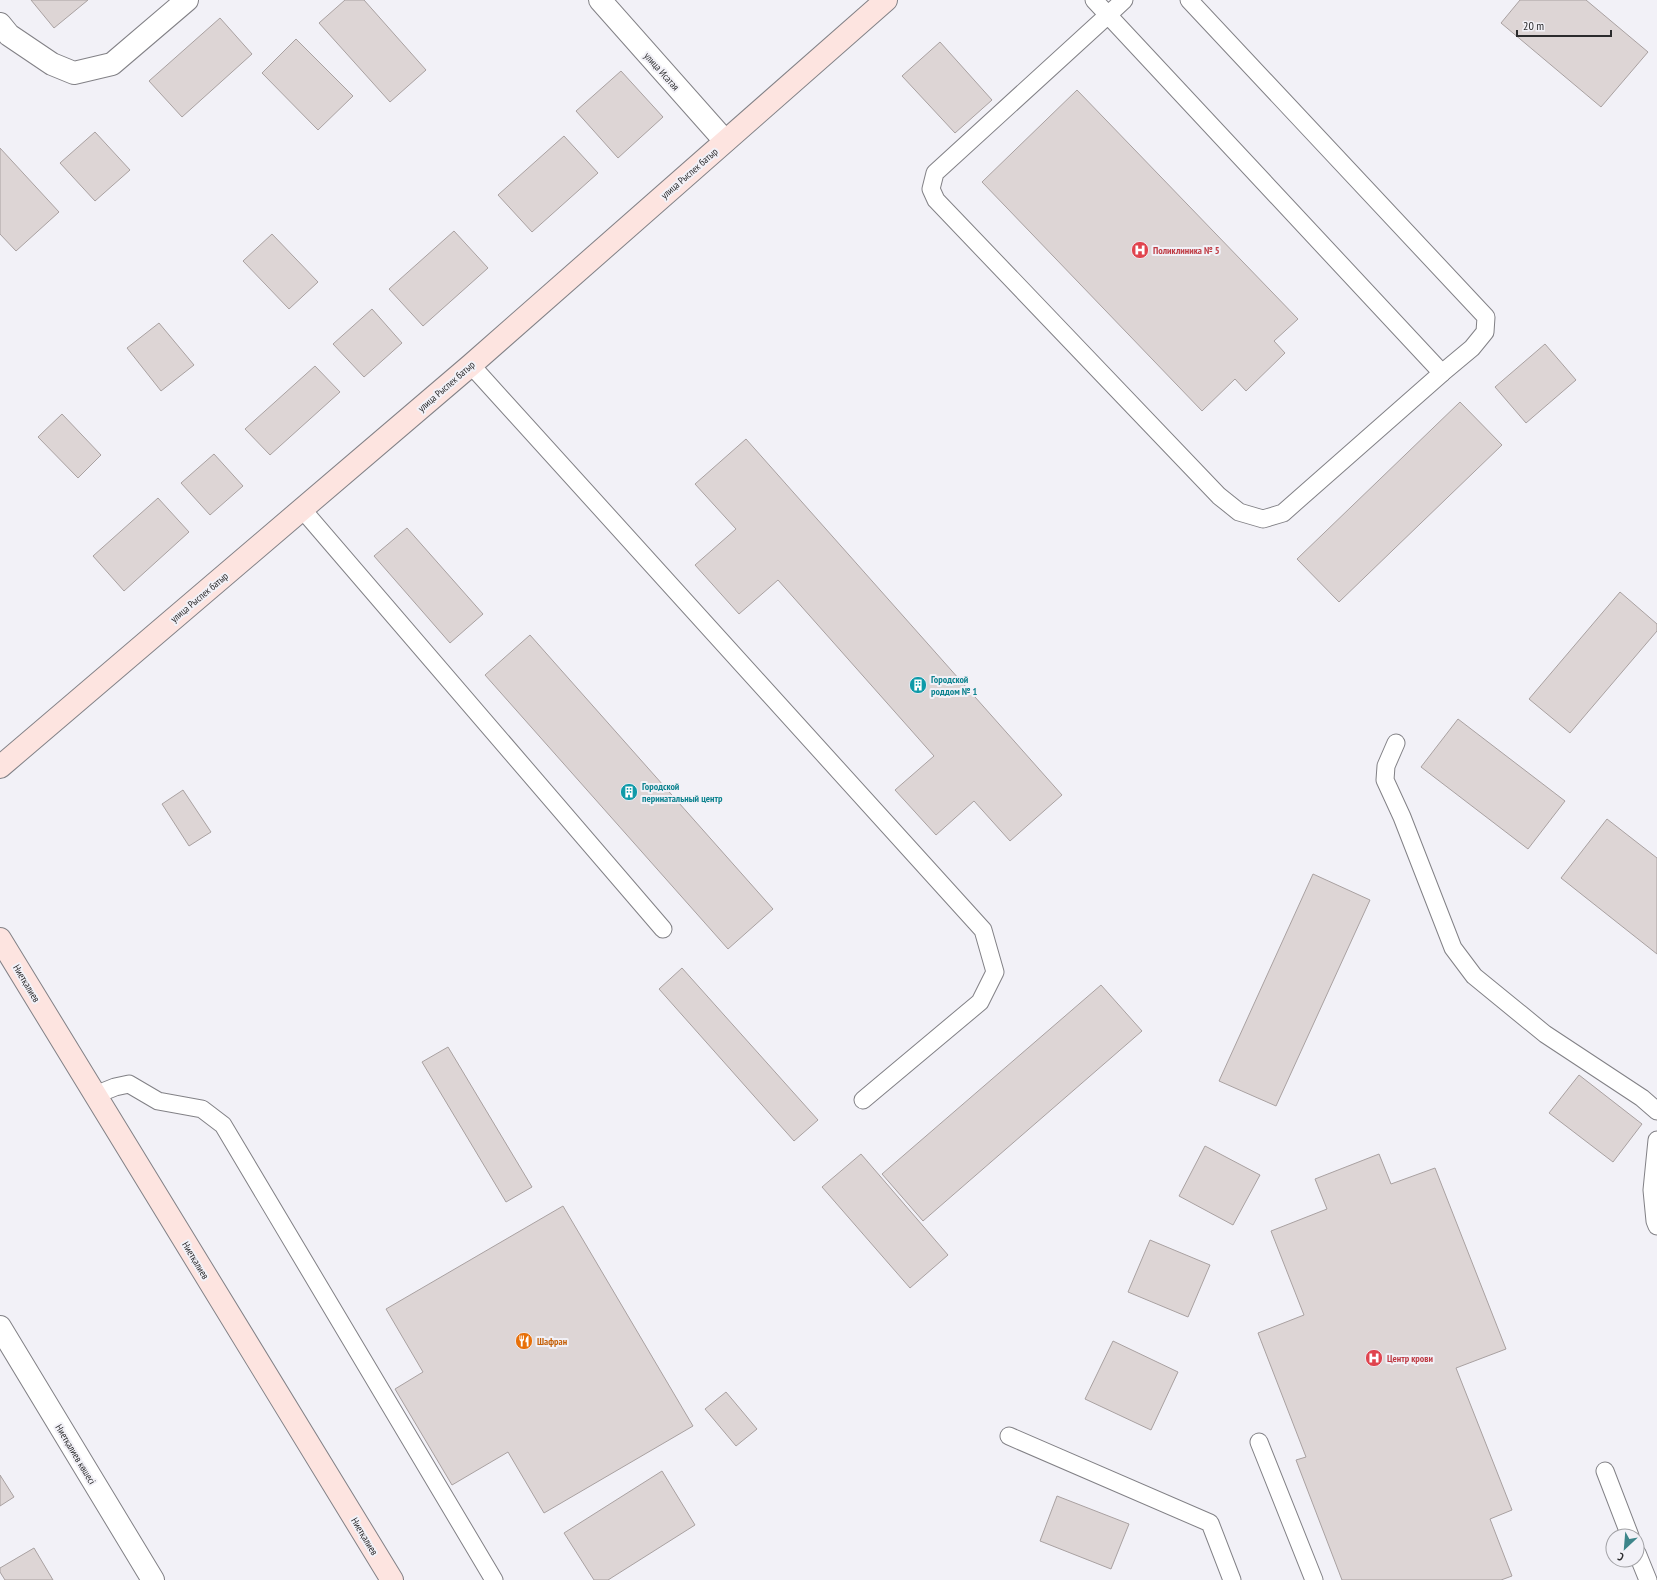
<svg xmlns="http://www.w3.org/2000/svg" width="1657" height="1580" font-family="'PT Sans Narrow',sans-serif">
	<rect width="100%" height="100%" fill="#f2f1f7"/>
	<g fill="#ddd5d5" stroke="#a9a1a1">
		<polygon points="31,0 88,0 54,28"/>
		<polygon points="345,0 364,0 426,70 390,102 319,23"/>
		<polygon points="1520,0 1586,0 1648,52 1601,107 1501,23"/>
		<polygon points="220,18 252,54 182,117 149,81"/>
		<polygon points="296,39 353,96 318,130 262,73"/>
		<polygon points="940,42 992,100 955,133 902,76"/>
		<polygon points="621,71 663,117 618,158 576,111"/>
		<polygon points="1077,90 1298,319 1274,341 1285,353 1246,391 1235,379 1202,411 982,182"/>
		<polygon points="95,132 130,170 95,201 60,163"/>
		<polygon points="564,136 598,173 532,232 498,195"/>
		<polygon points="0,148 59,212 16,251 0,234"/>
		<polygon points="454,231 488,268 423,326 389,289"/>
		<polygon points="272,234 318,282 289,309 243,261"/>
		<polygon points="372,309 402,343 364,377 333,344"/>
		<polygon points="159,323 194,365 161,391 127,348"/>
		<polygon points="1545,344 1576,380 1526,423 1495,387"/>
		<polygon points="315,366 340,392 270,455 245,429"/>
		<polygon points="1460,402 1502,445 1339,602 1297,559"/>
		<polygon points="62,414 101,455 78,478 38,437"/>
		<polygon points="746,439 1062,795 1010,841 974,801 936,835 895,790 934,756 778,580 739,614 695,565 736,529 695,484"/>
		<polygon points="214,454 243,486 210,515 181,483"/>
		<polygon points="158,498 189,532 124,591 93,556"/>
		<polygon points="407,528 483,614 450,643 374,556"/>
		<polygon points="1620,592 1657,624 1657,631 1570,733 1529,699"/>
		<polygon points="530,635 773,909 728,949 485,675"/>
		<polygon points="1458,719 1565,801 1528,849 1421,767"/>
		<polygon points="183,790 211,832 189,846 162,804"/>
		<polygon points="1607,819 1657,858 1657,954 1561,878"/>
		<polygon points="1313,874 1370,900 1276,1106 1219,1081"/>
		<polygon points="682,968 818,1120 794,1141 659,989"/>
		<polygon points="1101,985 1142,1031 923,1221 882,1174"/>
		<polygon points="448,1047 532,1187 506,1202 422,1062"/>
		<polygon points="1579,1075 1642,1124 1613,1162 1549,1113"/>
		<polygon points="1205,1146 1260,1175 1233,1225 1179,1196"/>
		<polygon points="861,1154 948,1255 910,1288 822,1187"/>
		<polygon points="1379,1154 1391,1184 1435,1168 1506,1349 1456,1368 1512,1510 1490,1519 1512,1576 1501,1580 1342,1580 1296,1460 1306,1457 1258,1333 1304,1315 1271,1231 1327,1209 1315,1179"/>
		<polygon points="563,1206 693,1426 544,1513 508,1452 452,1485 395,1389 423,1372 386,1309"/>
		<polygon points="1150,1240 1210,1265 1188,1317 1128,1292"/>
		<polygon points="1113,1341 1178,1372 1151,1430 1085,1399"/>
		<polygon points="726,1392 757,1429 736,1446 705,1409"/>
		<polygon points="662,1471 695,1525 608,1580 594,1580 564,1533"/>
		<polygon points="0,1475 14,1497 0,1506"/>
		<polygon points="1057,1496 1129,1524 1111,1569 1040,1541"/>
		<polygon points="34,1548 53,1580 5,1580 0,1572 0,1568"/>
	</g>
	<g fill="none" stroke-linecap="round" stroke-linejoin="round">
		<defs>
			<g id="lane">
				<polyline points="1094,0 1108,15 1442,373 1283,513 1263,519 1239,512 1219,496 936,200 931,189 935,173 1108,15 1124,0"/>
				<polyline points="1189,0 1486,317 1485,332 1472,348 1442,373"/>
				<polyline points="471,365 983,930 995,972 980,1002 863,1100"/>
				<polyline points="302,509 663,929"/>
				<polyline points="1396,743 1386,766 1385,780 1402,817 1453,948 1474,976 1545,1034 1642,1098 1657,1111"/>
				<polyline points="95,1095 115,1087 129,1084 158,1101 202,1109 223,1125 494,1580"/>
				<polyline points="1657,1140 1652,1190 1655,1221 1657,1226"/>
				<polyline points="1009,1436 1210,1523 1232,1580"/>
				<polyline points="1259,1442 1314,1580"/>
				<polyline points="1605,1471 1630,1536"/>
				<polyline points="1637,1553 1648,1580"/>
			</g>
			<g id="street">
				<polyline points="600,0 725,141"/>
				<polyline points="0,24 9,35 52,64 74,73 112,64 187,0"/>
				<polyline points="0,1327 153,1580"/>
			</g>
			<g id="secondary">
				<polyline points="0,767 471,365 886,0"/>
				<polyline points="0,939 392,1580"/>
			</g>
		</defs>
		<use href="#lane" stroke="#828186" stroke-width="19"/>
		<use href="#street" stroke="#828186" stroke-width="24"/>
		<use href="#secondary" stroke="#828186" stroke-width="24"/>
		<use href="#lane" stroke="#fff" stroke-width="17"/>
		<use href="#street" stroke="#fff" stroke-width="22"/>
		<use href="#secondary" stroke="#fde4e0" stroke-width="22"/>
	</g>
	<defs>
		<symbol id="hospital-disc" viewBox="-11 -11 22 22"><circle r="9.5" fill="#e0444e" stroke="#f2f1f7"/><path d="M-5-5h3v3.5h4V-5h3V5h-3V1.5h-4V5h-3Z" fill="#fff"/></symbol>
		<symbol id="building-disc" viewBox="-11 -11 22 22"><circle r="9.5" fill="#0f9aa8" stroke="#f2f1f7"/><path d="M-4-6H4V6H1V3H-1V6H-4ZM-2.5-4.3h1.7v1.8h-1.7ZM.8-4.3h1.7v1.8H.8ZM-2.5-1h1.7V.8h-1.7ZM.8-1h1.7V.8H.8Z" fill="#fff"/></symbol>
		<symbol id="restaurant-disc" viewBox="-11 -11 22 22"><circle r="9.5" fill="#e8710a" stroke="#f2f1f7"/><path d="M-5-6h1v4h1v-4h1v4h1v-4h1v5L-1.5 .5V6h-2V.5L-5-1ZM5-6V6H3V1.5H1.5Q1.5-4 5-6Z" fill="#fff"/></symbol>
	</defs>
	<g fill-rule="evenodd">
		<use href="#hospital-disc" x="1130" y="240" width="20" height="20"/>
		<use href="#building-disc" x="908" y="675" width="20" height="20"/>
		<use href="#building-disc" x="619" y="782" width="20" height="20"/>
		<use href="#restaurant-disc" x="514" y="1331" width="20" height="20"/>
		<use href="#hospital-disc" x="1364" y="1348" width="20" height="20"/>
	</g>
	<g text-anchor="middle" stroke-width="4" stroke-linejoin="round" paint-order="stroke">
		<g font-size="10" fill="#2b2b2d" stroke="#f2f1f7">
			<text transform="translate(662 71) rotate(48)" y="4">улица Исатая</text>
			<text transform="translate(689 173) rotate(-41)" y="4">улица Рыспек батыр</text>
			<text transform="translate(446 386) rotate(-41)" y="4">улица Рыспек батыр</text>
			<text transform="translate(199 597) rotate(-40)" y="4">улица Рыспек батыр</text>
			<text transform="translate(27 983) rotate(59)" y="4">Ниетқалиев</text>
			<text transform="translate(196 1260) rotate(59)" y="4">Ниетқалиев</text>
			<text transform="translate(76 1454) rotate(59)" y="4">Ниетқалиев көшесі</text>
			<text transform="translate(365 1536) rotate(59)" y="4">Ниетқалиев</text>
		</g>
		<g font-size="10" font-weight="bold" fill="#be3a42" stroke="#f2f1f7" text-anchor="start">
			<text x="1153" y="254">Поликлиника № 5</text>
			<text x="1387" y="1362">Центр крови</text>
		</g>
		<g font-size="10" font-weight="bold" fill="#0d838f" stroke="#f2f1f7" text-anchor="start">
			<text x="931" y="683">Городской<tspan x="931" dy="12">роддом № 1</tspan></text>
			<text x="642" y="790">Городской<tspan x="642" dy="12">перинатальный центр</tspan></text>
		</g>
		<g font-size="10" font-weight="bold" fill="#c56008" stroke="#f2f1f7" text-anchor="start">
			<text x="537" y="1345">Шафран</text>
		</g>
	</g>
	<g transform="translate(1625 1548) rotate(206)"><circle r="19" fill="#f2f1f7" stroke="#a2a2a6"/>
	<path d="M0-3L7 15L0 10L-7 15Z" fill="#3d858a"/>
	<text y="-6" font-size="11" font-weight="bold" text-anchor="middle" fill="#2b2b2d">С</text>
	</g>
	<path d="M1517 30v6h94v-6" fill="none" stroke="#2b2b2d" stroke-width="2"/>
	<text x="1523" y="30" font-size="12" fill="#2b2b2d" stroke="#f2f1f7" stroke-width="3" paint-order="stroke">20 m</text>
</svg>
